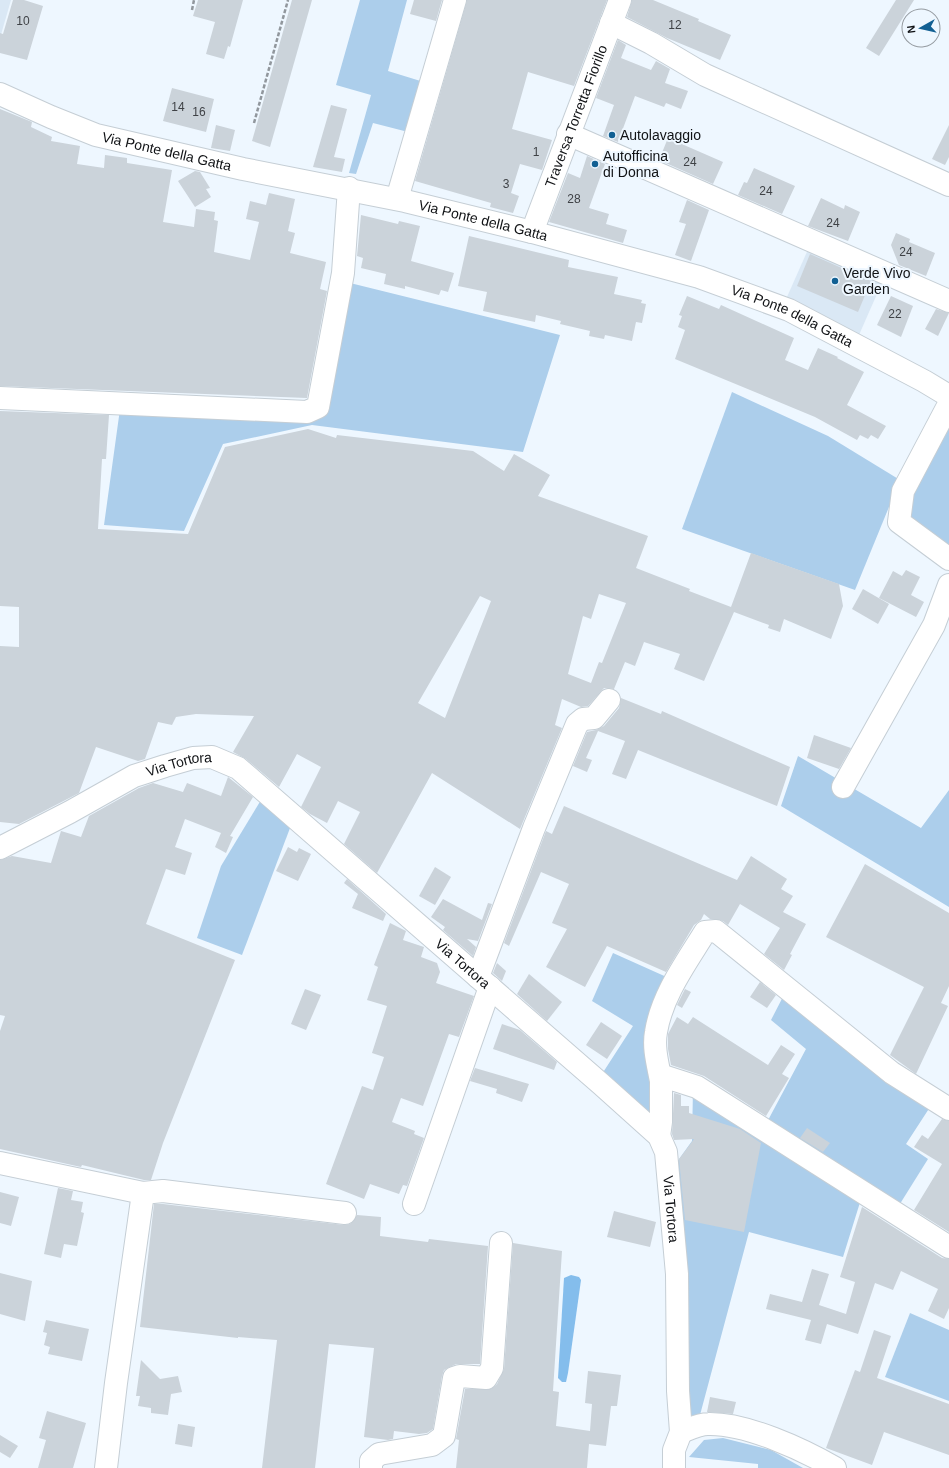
<svg xmlns="http://www.w3.org/2000/svg" width="949" height="1468" font-family="Helvetica,sans-serif">
	<rect width="100%" height="100%" fill="#eef7ff"/>
	<g fill="#dae8f5">
		<polygon points="0,0 11,0 0,38"/>
		<polygon points="810,245 884,278 859,335 787,297"/>
	</g>
	<g fill="#acceeb">
		<polygon points="360,0 407,0 388,71 427,83 412,133 373,123 356,174 349,173 371,95 336,85"/>
		<polygon points="346,282 560,335 523,452 312,425 223,444 184,531 104,525 120,409 312,417"/>
		<polygon points="732,392 828,436 900,480 855,590 682,529"/>
		<polygon points="949,415 949,552 907,518 904,501"/>
		<polygon points="798,756 921,828 949,790 949,907 781,806"/>
		<polygon points="261,800 290,828 242,955 197,938 221,866"/>
		<polygon points="613,953 671,979 657,1123 602,1074 633,1026 592,1001"/>
		<polygon points="787,989 932,1104 906,1144 928,1159 898,1207 766,1124 806,1049 771,1020"/>
		<polygon points="693,1088 862,1196 843,1257 749,1232 700,1415 689,1415 677,1162 692,1141"/>
		<polygon points="910,1313 949,1330 949,1401 885,1377"/>
		<polygon points="723,1438 771,1450 803,1468 758,1468 758,1464 689,1457 704,1440"/>
	</g>
	<polygon fill="#84bdec" points="571,1275 579,1277 581,1280 568,1373 566,1382 562,1382 558,1378 564,1278"/>
	<g fill="#cbd3da" fill-rule="evenodd">
		<polygon points="13,0 24,0 43,6 27,60 0,53 0,33 3,34"/>
		<polygon points="198,0 243,0 230,47 228,46 224,59 206,54 215,22 193,16"/>
		<polygon points="292,0 312,0 270,147 252,141"/>
		<polygon points="414,0 442,0 436,21 410,14"/>
		<polygon points="467,0 607,0 574,86 528,72 512,129 552,140 542,170 520,164 511,193 519,196 513,213 490,207 491,203 415,181"/>
		<polygon points="632,0 653,0 699,19 698,21 731,35 720,60 667,38 627,17"/>
		<polygon points="896,0 914,0 879,56 866,48"/>
		<polygon points="618,40 626,45 621,58 651,70 656,61 670,69 665,83 688,91 681,109 666,103 664,107 635,96 618,142 603,136 614,105 596,98"/>
		<polygon points="172,88 214,99 206,132 163,121"/>
		<polygon points="331,105 347,109 334,157 345,159 342,172 313,167"/>
		<polygon points="0,109 32,122 31,127 52,137 51,141 80,146 77,164 104,168 105,155 127,158 127,163 172,170 163,222 194,227 196,209 215,212 214,220 218,221 214,252 250,260 259,222 246,219 250,201 266,205 269,193 295,199 288,231 295,233 290,253 326,262 320,289 327,291 307,398 0,386"/>
		<polygon points="216,125 235,130 230,151 211,148"/>
		<polygon points="949,125 949,157 945,165 932,159"/>
		<polygon points="668,138 723,162 713,184 659,160"/>
		<polygon points="587,156 605,164 589,208 609,214 606,224 627,230 623,243 549,222 568,173 580,178"/>
		<polygon points="754,168 795,186 782,214 738,195 744,182 747,183"/>
		<polygon points="195,171 200,172 210,188 206,189 211,197 195,207 178,181"/>
		<polygon points="821,198 844,209 845,205 860,212 848,241 808,226"/>
		<polygon points="687,200 709,210 691,261 675,255 686,224 679,222"/>
		<polygon points="361,215 398,224 399,221 420,226 411,261 454,273 448,292 441,290 439,295 405,286 405,289 384,284 386,274 361,268 363,258 357,256"/>
		<polygon points="896,233 910,239 909,242 935,253 926,276 899,265 891,245"/>
		<polygon points="469,236 569,260 568,267 618,277 614,294 642,300 641,303 646,304 642,323 636,322 632,341 605,335 604,339 589,336 590,331 560,324 561,321 536,315 535,322 483,311 487,292 458,286"/>
		<polygon points="810,254 871,281 858,312 797,286"/>
		<polygon points="687,296 719,309 721,305 794,338 785,360 808,370 818,348 838,357 837,358 864,372 847,405 886,426 878,439 871,435 868,439 860,435 857,440 815,417 675,359 685,330 678,327 682,316 679,315"/>
		<polygon points="891,296 913,306 901,337 877,325"/>
		<polygon points="936,309 949,313 938,336 925,329"/>
		<path d="M0 411 109 415 106 459H102L98 529 188 534 225 447 308 429 336 438 337 435 473 451 504 471 514 454 550 475 538 496 648 536 636 568 690 589 689 591 731 607 751 553 839 584 843 606 831 639 784 619 780 632 768 628 769 625 734 612 704 681 674 669 680 654 644 642 635 666 625 662 614 689 604 688 588 706 581 707 562 699 555 725 562 728 520 829 432 773 377 873 344 844 360 812 338 801 327 823 310 814 301 807 321 767 297 754 279 787 246 759 233 752 254 716 196 714 176 717 172 725 158 722 145 759 138 761 96 747 79 793 19 824 0 822V646L19 647V607L0 606ZM599 594 626 603 602 663 599 662 591 683 568 674 583 616 591 619ZM480 596 491 601 445 718 418 703Z"/>
		<polygon points="906,570 920,577 911,595 924,602 916,617 879,598 893,571 902,576"/>
		<polygon points="863,589 889,604 878,624 852,609"/>
		<polygon points="621,698 661,714 662,711 790,767 777,806 638,750 626,779 612,774 625,741 598,731 586,758 592,760 587,772 573,766 587,732 596,730 604,726 619,708"/>
		<polygon points="814,735 851,748 839,769 807,758"/>
		<polygon points="228,777 253,797 230,836 233,837 226,853 215,847 221,833 185,819 175,847 192,853 185,875 166,869 146,924 235,960 163,1143 151,1180 144,1180 82,1165 81,1167 0,1149 0,1031 5,1016 0,1015 0,860 12,856 51,863 61,831 81,837 89,816 139,788 153,783 183,792 187,783 221,796"/>
		<polygon points="564,806 737,880 751,856 787,879 781,889 793,896 783,912 806,924 790,954 792,955 784,970 764,954 780,928 740,904 728,925 723,921 710,919 704,914 701,920 694,925 666,972 607,946 585,987 546,967 567,929 552,923 569,884 541,872 509,946 504,943 546,831 552,834"/>
		<polygon points="288,847 297,852 299,848 311,854 298,881 276,871"/>
		<polygon points="865,864 949,913 949,986 941,1003 948,1006 916,1074 890,1055 924,987 826,937"/>
		<polygon points="435,867 451,877 435,905 419,896"/>
		<polygon points="347,879 386,914 383,921 352,908 358,894 344,883"/>
		<polygon points="443,899 482,920 488,903 492,904 478,941 467,939 476,947 473,956 443,930 445,927 431,917"/>
		<polygon points="390,923 406,931 403,940 424,947 421,957 437,963 440,972 436,983 474,996 459,1037 449,1034 423,1106 401,1098 392,1122 415,1131 414,1134 424,1138 407,1186 403,1185 399,1194 370,1184 364,1199 326,1184 362,1086 373,1090 384,1057 372,1053 387,1006 367,1000 378,967 374,965"/>
		<polygon points="497,963 506,971 502,981 493,973"/>
		<polygon points="529,974 562,1002 547,1021 517,994"/>
		<polygon points="760,982 776,995 767,1008 750,997"/>
		<polygon points="305,989 321,995 306,1030 291,1024"/>
		<polygon points="685,989 691,992 682,1008 677,1005"/>
		<polygon points="677,1017 688,1024 693,1017 768,1065 781,1045 795,1054 782,1074 789,1078 766,1116 704,1076 671,1065 668,1049 668,1034"/>
		<polygon points="601,1022 622,1036 607,1059 586,1045"/>
		<polygon points="502,1024 520,1030 557,1062 554,1070 493,1049"/>
		<polygon points="475,1068 529,1084 522,1102 496,1093 497,1089 470,1081"/>
		<polygon points="674,1093 681,1095 681,1106 689,1106 689,1113 740,1129 761,1143 744,1232 685,1220 679,1159 694,1139 674,1140 672,1134"/>
		<polygon points="942,1119 949,1121 949,1232 914,1210 942,1164 914,1147 922,1135 928,1139"/>
		<polygon points="807,1128 830,1143 823,1152 800,1138"/>
		<polygon points="58,1188 73,1191 71,1200 83,1202 81,1212 84,1213 77,1246 64,1244 61,1258 44,1254"/>
		<polygon points="0,1192 19,1197 11,1226 0,1223"/>
		<polygon points="154,1204 163,1204 344,1225 350,1224 357,1215 381,1217 380,1236 428,1242 429,1239 488,1246 480,1364 456,1364 444,1370 442,1376 433,1429 427,1433 419,1434 394,1431 393,1439 388,1440 364,1437 374,1348 329,1344 315,1468 262,1468 277,1340 238,1337 238,1338 140,1327"/>
		<polygon points="862,1207 942,1258 949,1259 949,1308 944,1319 928,1311 938,1289 901,1271 893,1290 875,1283 858,1334 827,1324 821,1344 805,1340 811,1320 766,1309 770,1294 802,1302 812,1269 829,1274 819,1305 846,1314 855,1282 840,1277"/>
		<polygon points="614,1211 656,1222 650,1247 607,1237"/>
		<polygon points="513,1243 562,1251 553,1391 559,1392 556,1426 590,1431 592,1404 585,1403 588,1371 621,1375 617,1406 611,1406 606,1446 589,1444 587,1468 456,1468 459,1440 456,1439 465,1389 491,1389 497,1384 504,1369"/>
		<polygon points="0,1273 32,1281 25,1321 0,1314"/>
		<polygon points="46,1320 89,1329 82,1361 48,1354 50,1347 44,1345 47,1333 43,1332"/>
		<polygon points="874,1330 891,1336 877,1378 949,1404 949,1455 884,1432 872,1465 826,1448 855,1370 860,1372"/>
		<polygon points="141,1360 160,1379 178,1376 182,1392 171,1394 168,1415 151,1413 151,1408 138,1406 140,1396 136,1396"/>
		<polygon points="710,1397 736,1402 733,1414 707,1412"/>
		<polygon points="47,1411 86,1423 73,1468 38,1468 46,1440 39,1438"/>
		<polygon points="178,1424 195,1427 192,1447 175,1444"/>
		<polygon points="0,1435 18,1446 10,1458 0,1452"/>
	</g>
	<g fill="none" stroke-linecap="round" stroke-linejoin="round">
		<defs>
			<g id="minor">
				<polyline points="611,23 651,43 705,75 949,185"/>
				<path id="s1" d="M0 94 51 117 96 135 243 169 405 201 532 232 699 277 789 310 924 381 949 396"/>
				<polyline points="568,134 949,301"/>
				<polyline points="397,199 455,0"/>
				<path id="s2" d="M532 232 620 0"/>
				<polyline points="0,398 307,412 318,407 343,273 349,188"/>
				<polyline points="949,404 903,491 899,522 949,559"/>
				<polyline points="843,787 934,625 949,585"/>
				<path id="s3" d="M0 848 70 812 134 776 165 766 193 758 212 757 238 768 601 1084 659 1136 666 1152 677 1274 678 1391 681 1432 674 1450V1468"/>
				<polyline points="478,977 534,828 577,724 583,719 594,718 609,700"/>
				<path d="M661 1081C658 1065 653 1048 656 1032 662 995 686 963 705 932L716 931 892 1073 949 1109"/>
				<polyline points="659,1136 661,1122 661,1081 666,1077 697,1087 949,1247"/>
				<polyline points="0,1163 143,1193 116,1383 106,1468"/>
				<polyline points="143,1193 163,1191 345,1213"/>
				<polyline points="414,1204 490,987"/>
				<path d="M681 1432C689 1429 700 1424 708 1424 746 1423 802 1449 835 1468"/>
				<polyline points="371,1468 371,1461 379,1454 432,1445 444,1436 454,1378 460,1376 486,1378 492,1368 501,1243"/>
			</g>
		</defs>
		<use href="#minor" stroke="#c5ced5" stroke-width="24"/>
		<g stroke="#91979d" stroke-width="2.5" stroke-dasharray="4 2" stroke-linecap="butt">
			<polyline points="192,10 194,0"/>
			<polyline points="254,123 288,0"/>
		</g>
		<use href="#minor" stroke="#fff" stroke-width="22"/>
	</g>
	<g fill="#126093" stroke="#eef7ff" stroke-width="1.5">
		<circle cx="612" cy="135" r="4"/>
		<circle cx="595" cy="164" r="4"/>
		<circle cx="835" cy="281" r="4"/>
	</g>
	<g text-anchor="middle" stroke-width="4" stroke-linejoin="round" paint-order="stroke">
		<g font-size="12" fill="#3f4246">
			<text x="23" y="25">10</text>
			<text x="675" y="29">12</text>
			<text x="178" y="111">14</text>
			<text x="199" y="116">16</text>
			<text x="536" y="156">1</text>
			<text x="690" y="166">24</text>
			<text x="506" y="188">3</text>
			<text x="766" y="195">24</text>
			<text x="574" y="203">28</text>
			<text x="833" y="227">24</text>
			<text x="906" y="256">24</text>
			<text x="895" y="318">22</text>
		</g>
		<g font-size="14" fill="#101215" stroke="#eef7ff">
			<text dy="5" stroke="none"><textPath href="#s2" startOffset="124">Traversa Torretta Fiorillo</textPath></text>
			<text dy="5" stroke="none"><textPath href="#s1" startOffset="177">Via Ponte della Gatta</textPath></text>
			<text dy="5" stroke="none"><textPath href="#s1" startOffset="501">Via Ponte della Gatta</textPath></text>
			<text dy="5" stroke="none"><textPath href="#s1" startOffset="825">Via Ponte della Gatta</textPath></text>
			<text dy="5" stroke="none"><textPath href="#s3" startOffset="199">Via Tortora</textPath></text>
			<text dy="5" stroke="none"><textPath href="#s3" startOffset="559">Via Tortora</textPath></text>
			<text dy="5" stroke="none"><textPath href="#s3" startOffset="895">Via Tortora</textPath></text>
		</g>
		<g font-size="14" fill="#101215" stroke="#eef7ff" text-anchor="start">
			<text x="620" y="140">Autolavaggio</text>
			<text x="603" y="161">Autofficina<tspan x="603" dy="16">di Donna</tspan></text>
			<text x="843" y="278">Verde Vivo<tspan x="843" dy="16">Garden</tspan></text>
		</g>
	</g>
	<g transform="translate(921 28) rotate(262)"><circle r="19" fill="#eef7ff" stroke="#959ba1"/>
	<path d="M0-3L7 15L0 10L-7 15Z" fill="#126093"/>
	<text y="-6" font-size="11" font-weight="bold" text-anchor="middle" fill="#101215">N</text>
	</g>
</svg>
